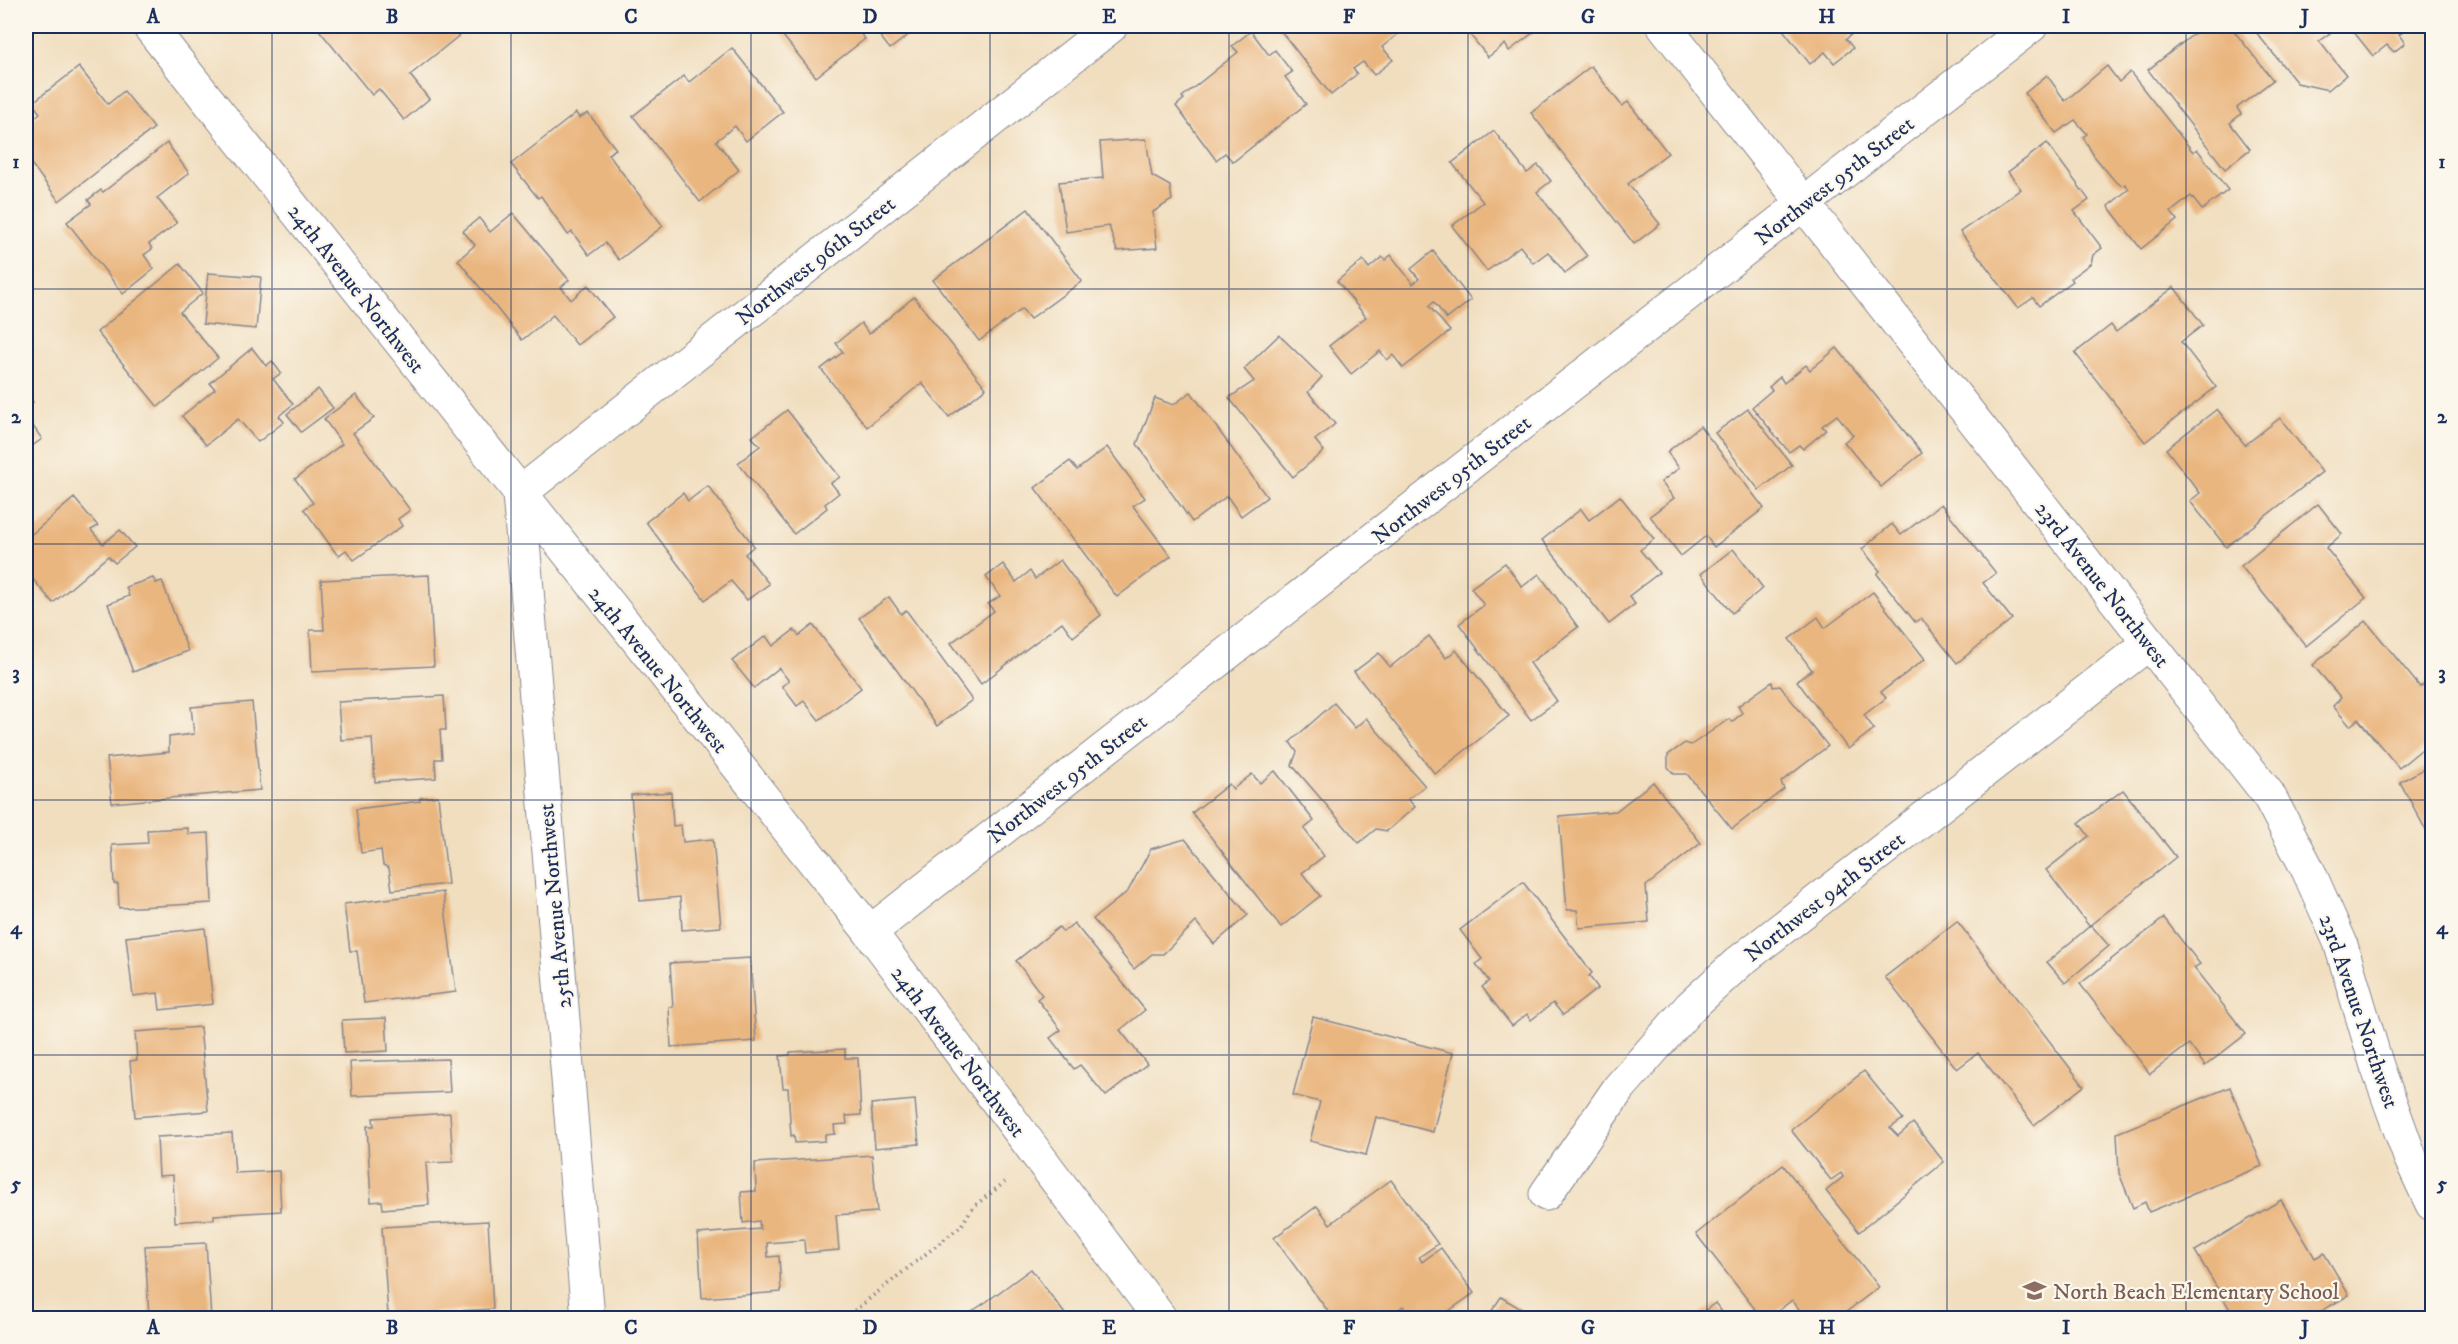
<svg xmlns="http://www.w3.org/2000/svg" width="2458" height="1344" font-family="'IM FELL DW Pica',serif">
	<rect width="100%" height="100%" fill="#fbf7ec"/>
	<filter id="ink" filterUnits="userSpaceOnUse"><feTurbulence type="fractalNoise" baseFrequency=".0167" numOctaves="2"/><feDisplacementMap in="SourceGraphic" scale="12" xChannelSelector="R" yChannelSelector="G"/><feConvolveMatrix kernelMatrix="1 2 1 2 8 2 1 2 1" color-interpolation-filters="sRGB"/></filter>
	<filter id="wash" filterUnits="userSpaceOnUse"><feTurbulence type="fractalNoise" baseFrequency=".008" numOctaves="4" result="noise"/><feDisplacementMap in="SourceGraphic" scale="24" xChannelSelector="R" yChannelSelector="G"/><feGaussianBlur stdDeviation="1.35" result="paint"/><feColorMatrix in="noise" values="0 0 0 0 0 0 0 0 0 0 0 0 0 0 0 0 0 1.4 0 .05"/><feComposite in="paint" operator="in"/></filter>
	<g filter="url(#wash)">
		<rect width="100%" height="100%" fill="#f1debf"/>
		<g id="blocks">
			<g fill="#eab67f">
				<polygon points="325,26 471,26 410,75 429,99 404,120 379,89 372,95 319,30"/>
				<polygon points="775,26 854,26 865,39 816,77"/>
				<polygon points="872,26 918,26 919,27 890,49"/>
				<polygon points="1277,26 1398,26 1402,31 1382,47 1393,60 1374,75 1363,62 1353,69 1357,74 1331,95"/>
				<polygon points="1458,26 1542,26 1509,51 1505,44 1488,57 1467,31 1464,33"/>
				<polygon points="1780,26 1857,26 1859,28 1846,39 1853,48 1834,63 1825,52 1810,64"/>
				<polygon points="2204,26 2230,26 2273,80 2237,108 2241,114 2230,123 2250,149 2225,169 2148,70"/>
				<polygon points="2251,26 2324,26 2330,33 2319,41 2346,75 2328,90 2297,83"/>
				<polygon points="2349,26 2411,26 2399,35 2405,43 2394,52 2387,45 2373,56"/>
				<polygon points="1251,31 1269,55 1275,50 1292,72 1285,77 1306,104 1233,162 1225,153 1216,160 1176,106 1184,99 1182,97 1238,52 1232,46"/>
				<polygon points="732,48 783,112 746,141 735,126 716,141 739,170 700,202 633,116 684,76 689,82"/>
				<polygon points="1591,66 1622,106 1628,102 1668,153 1628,184 1660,224 1634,244 1531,113"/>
				<polygon points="2107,66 2119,82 2130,72 2193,152 2197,149 2228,190 2202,210 2191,196 2171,212 2177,220 2141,249 2108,206 2129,189 2125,184 2122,186 2114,180 2094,156 2083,137 2087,134 2075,120 2056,133 2025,93 2047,75 2065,101"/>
				<polygon points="79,67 108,104 124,91 154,128 59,201 26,157 26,137 31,133 26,125 40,113 32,103"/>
				<polygon points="576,113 579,118 588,113 616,149 608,154 663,226 619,260 605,243 589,255 572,232 568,235 541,196 538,198 511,164"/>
				<polygon points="1494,131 1527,173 1538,165 1551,181 1537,192 1587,256 1565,273 1548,252 1533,263 1520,246 1487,271 1452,226 1483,202 1452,163"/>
				<polygon points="1146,139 1152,176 1170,186 1172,200 1153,212 1157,248 1117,251 1109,226 1066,232 1059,182 1103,178 1100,142"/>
				<polygon points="167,143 189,173 157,198 177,223 149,244 152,249 144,255 154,269 123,294 67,222 91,204 88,200 101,190 103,192"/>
				<polygon points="2047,143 2089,200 2074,211 2102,248 2093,255 2091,263 2071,278 2073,281 2039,306 2033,298 2018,308 1960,232 2021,189 2008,172"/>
				<polygon points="1028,209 1082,281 1030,319 1022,309 979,341 933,280"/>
				<polygon points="513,213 569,280 561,287 571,300 588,285 613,317 577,345 553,315 522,340 458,260 475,245 463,231 479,218 490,232"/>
				<polygon points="1433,251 1471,300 1447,319 1434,302 1429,306 1450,331 1403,368 1393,355 1387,360 1380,351 1351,374 1329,346 1366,317 1337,281 1363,260 1369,268 1382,257 1385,260 1391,255 1413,284 1419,279 1411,269"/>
				<polygon points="180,264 203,293 180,312 218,358 158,407 97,332"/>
				<polygon points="208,273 261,277 256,329 203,324"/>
				<polygon points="2174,287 2203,325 2181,342 2216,387 2145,442 2075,353 2111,325 2116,332"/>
				<polygon points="914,297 986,388 949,417 922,383 867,427 821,369 843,352 836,343 861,323 869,334"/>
				<polygon points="1279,335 1322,377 1308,392 1335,424 1315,440 1324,451 1293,477 1229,398 1254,381 1244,369"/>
				<polygon points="252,348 266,366 272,361 281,373 273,379 293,404 279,416 284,422 258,442 238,419 206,445 182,416 215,389 210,383"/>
				<polygon points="1837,348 1922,453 1881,487 1844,442 1853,435 1837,415 1822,426 1826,430 1803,449 1799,445 1789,452 1752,407 1772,390 1769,387 1780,377 1784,383 1806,365 1810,370"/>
				<polygon points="318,389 333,408 301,432 287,414"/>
				<polygon points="26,392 33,402 26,408"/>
				<polygon points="1191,392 1267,497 1241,516 1227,496 1192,522 1137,444 1155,398 1173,405"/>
				<polygon points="356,395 374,418 353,433 410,510 398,519 402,526 354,560 346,550 338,556 304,509 313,503 295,479 342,444 324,419"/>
				<polygon points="1748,409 1792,465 1759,490 1715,433"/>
				<polygon points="2217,409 2245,445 2280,418 2322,472 2226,547 2190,501 2200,493 2166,449"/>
				<polygon points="787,410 840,477 831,483 839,493 825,504 827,508 794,534 738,463 760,446 752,437"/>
				<polygon points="26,416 42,439 26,450"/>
				<polygon points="1700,426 1764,508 1714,547 1706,536 1681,556 1650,516 1674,498 1661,482 1679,468 1667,452"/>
				<polygon points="1107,447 1145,498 1133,506 1171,556 1117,597 1035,488 1070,461 1077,470"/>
				<polygon points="708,486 754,546 745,554 769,584 747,600 731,581 705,600 646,522 683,493 688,501"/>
				<polygon points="1620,496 1654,539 1640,550 1659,573 1629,596 1635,604 1609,624 1542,540 1581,509 1589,520"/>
				<polygon points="74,498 98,526 91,530 103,544 120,530 135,547 115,563 108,556 53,603 26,571 26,539"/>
				<polygon points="1941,504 1996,573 1983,583 2012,619 1957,663 1921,618 1915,622 1877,574 1880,571 1862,549 1892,524 1901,535"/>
				<polygon points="2318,504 2342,534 2326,548 2366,598 2306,646 2241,566"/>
				<polygon points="1733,549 1763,588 1732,613 1701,574"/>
				<polygon points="1060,560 1101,615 1073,637 1062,622 981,684 951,643 994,611 988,604 1000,596 986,577 1003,564 1016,582 1030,571 1035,579"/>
				<polygon points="1505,563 1522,587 1539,574 1578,627 1530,663 1557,701 1531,720 1459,624 1484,605 1471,588"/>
				<polygon points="429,575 434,666 312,672 310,630 324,630 321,580"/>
				<polygon points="153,578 156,583 162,581 188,651 133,672 108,604 129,596 126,587"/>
				<polygon points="1873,592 1925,659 1881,692 1886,698 1864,715 1874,729 1848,749 1797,681 1812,670 1789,639 1818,617 1825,628"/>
				<polygon points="889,597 901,614 906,610 972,700 937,726 859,618"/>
				<polygon points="2366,621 2420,687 2432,677 2432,741 2399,768 2358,719 2350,726 2333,706 2341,698 2313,665"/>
				<polygon points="813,625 861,688 819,720 804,701 797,706 782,686 789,681 779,668 754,688 732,661 766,636 773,646 794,630 799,636"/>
				<polygon points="1429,636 1446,658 1456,650 1509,716 1435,774 1354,672 1379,653 1390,667"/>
				<polygon points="1772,682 1773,687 1780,686 1828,746 1781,782 1784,789 1732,829 1687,774 1674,774 1668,767 1668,755 1685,743 1691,745 1729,719 1732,722 1742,713 1738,706"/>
				<polygon points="444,696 446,730 440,730 442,759 435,759 436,778 375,782 372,738 341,740 338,702"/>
				<polygon points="252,702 260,790 112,803 107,758 169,752 169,737 194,734 191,707"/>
				<polygon points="1334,703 1355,728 1366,718 1425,786 1408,799 1415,807 1387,831 1376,829 1359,843 1292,765 1297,752 1290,742"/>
				<polygon points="2432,764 2432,834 2429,836 2400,782"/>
				<polygon points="1275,771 1314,821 1304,829 1324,856 1302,873 1320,896 1281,927 1192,813 1229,784 1233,789 1252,774 1260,783"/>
				<polygon points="1653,782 1701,843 1646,886 1649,922 1579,928 1577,910 1567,910 1559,816 1616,811"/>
				<polygon points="2123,790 2176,857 2089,926 2046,870 2089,836 2079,823"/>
				<polygon points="671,792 673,826 681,825 683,842 713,839 721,927 682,930 680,897 640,901 631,795"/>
				<polygon points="438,796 448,884 392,890 389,868 383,865 381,850 361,853 356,809 420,801 420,798"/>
				<polygon points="188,828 188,834 209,833 212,903 119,908 118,884 114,884 112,845 148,843 147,830"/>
				<polygon points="1185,839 1248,915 1214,944 1196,922 1163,954 1152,954 1134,969 1093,919 1128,891 1151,849"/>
				<polygon points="1523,882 1592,973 1589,976 1598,988 1563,1015 1553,1003 1531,1020 1527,1014 1512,1026 1482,987 1489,981 1476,964 1482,959 1460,930"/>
				<polygon points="443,892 456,992 364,1003 357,951 350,951 344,904"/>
				<polygon points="2164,918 2200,964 2194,968 2246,1034 2205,1066 2189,1044 2150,1074 2080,984"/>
				<polygon points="1957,921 2084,1086 2034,1125 1978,1053 1957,1069 1885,977"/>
				<polygon points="1074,923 1145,1010 1120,1030 1147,1064 1106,1096 1080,1065 1074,1069 1050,1038 1061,1030 1037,999 1042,995 1016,961 1059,927 1063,932"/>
				<polygon points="2091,925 2109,946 2065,983 2047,962"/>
				<polygon points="205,928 213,1004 160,1010 158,993 133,996 126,937"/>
				<polygon points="750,958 756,1041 671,1047 669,1007 673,1007 670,963"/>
				<polygon points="1313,1017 1453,1053 1433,1132 1376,1117 1366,1155 1310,1141 1320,1102 1293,1095"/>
				<polygon points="386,1018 388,1051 344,1053 342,1020"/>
				<polygon points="200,1027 208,1111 135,1117 130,1061 137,1060 135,1032"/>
				<polygon points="845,1049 845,1058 858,1058 861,1115 846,1116 847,1124 834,1125 835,1134 825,1135 825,1141 795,1143 794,1135 791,1136 788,1088 783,1088 780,1056 790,1055 790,1052"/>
				<polygon points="448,1059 450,1092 352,1096 350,1062"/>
				<polygon points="1864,1071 1903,1119 1890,1128 1898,1136 1913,1123 1944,1162 1859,1232 1826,1191 1843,1177 1841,1173 1831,1180 1791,1130"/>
				<polygon points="2230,1087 2262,1166 2149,1212 2145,1202 2133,1208 2119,1173 2117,1133"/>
				<polygon points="915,1100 919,1144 875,1148 871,1104"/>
				<polygon points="450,1113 453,1162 426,1163 429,1205 383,1209 382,1201 371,1202 367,1126 374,1126 373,1118"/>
				<polygon points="232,1133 235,1173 279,1171 281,1211 214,1215 214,1219 175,1222 173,1175 159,1176 157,1137"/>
				<polygon points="872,1155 877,1212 836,1215 839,1250 805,1253 804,1240 767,1243 768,1257 779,1256 781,1292 702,1298 698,1234 760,1229 759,1221 743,1223 741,1192 756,1191 755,1163"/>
				<polygon points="1783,1165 1879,1287 1838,1318 1806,1318 1792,1300 1769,1318 1762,1318 1696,1234"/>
				<polygon points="1391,1180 1438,1244 1419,1257 1422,1262 1441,1248 1474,1293 1439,1318 1412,1318 1403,1306 1387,1318 1333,1318 1274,1238 1317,1206 1330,1224"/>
				<polygon points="2281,1200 2315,1258 2324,1253 2349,1295 2310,1318 2235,1318 2195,1251"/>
				<polygon points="488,1221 493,1309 388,1315 382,1227"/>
				<polygon points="206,1243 211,1318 149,1318 145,1246"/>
				<polygon points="1031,1269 1068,1318 962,1318 986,1302"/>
				<polygon points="1501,1297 1536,1318 1487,1318"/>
				<polygon points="1715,1303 1727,1318 1695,1318"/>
				<polygon points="525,1313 525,1318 478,1318 478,1317"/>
			</g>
		</g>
	</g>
	<g filter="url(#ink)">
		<use href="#blocks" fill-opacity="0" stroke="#86868e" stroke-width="1.5"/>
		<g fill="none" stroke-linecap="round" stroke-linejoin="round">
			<defs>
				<g id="minor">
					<polyline points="149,26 870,932 1160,1318"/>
					<polyline points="1664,26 2268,794 2308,870 2340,942 2377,1066 2410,1157 2432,1204"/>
					<polyline points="519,494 588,1318"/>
					<polyline points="519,494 1111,26"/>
					<polyline points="870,932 2031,26"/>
					<polyline points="1546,1194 1619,1088 1690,1007 1739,962 2149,643"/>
				</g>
			</defs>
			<use href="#minor" stroke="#86868e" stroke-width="35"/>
			<polyline stroke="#86868e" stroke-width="4" stroke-dasharray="1.5 4.5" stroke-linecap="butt" points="845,1318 961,1226 973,1207 1005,1182"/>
			<use href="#minor" stroke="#fff" stroke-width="33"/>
		</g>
	</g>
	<path fill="none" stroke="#1b2f5e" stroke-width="1.5" stroke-opacity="0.55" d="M272 26V1318M511 26V1318M751 26V1318M990 26V1318M1229 26V1318M1468 26V1318M1707 26V1318M1947 26V1318M2186 26V1318M26 289H2432M26 544H2432M26 800H2432M26 1055H2432"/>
	<defs>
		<symbol id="school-bare" viewBox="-9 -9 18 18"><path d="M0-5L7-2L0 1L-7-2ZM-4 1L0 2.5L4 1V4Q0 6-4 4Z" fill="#8d6e63" stroke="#fbf7ec" stroke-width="2.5" paint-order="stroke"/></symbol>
	</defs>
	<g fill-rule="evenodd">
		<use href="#school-bare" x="2018" y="1274" width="33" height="33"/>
	</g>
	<g text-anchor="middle" stroke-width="4.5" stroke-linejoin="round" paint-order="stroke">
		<g font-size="22" fill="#1b2f5e" stroke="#fbf7ec">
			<text transform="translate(1834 180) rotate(-38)" y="8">Northwest 95th Street</text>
			<text transform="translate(815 260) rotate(-38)" y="8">Northwest 96th Street</text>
			<text transform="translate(357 288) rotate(52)" y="8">24th Avenue Northwest</text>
			<text transform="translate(1451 479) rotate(-38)" y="8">Northwest 95th Street</text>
			<text transform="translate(2103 584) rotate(52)" y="8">23rd Avenue Northwest</text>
			<text transform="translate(659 669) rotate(51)" y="8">24th Avenue Northwest</text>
			<text transform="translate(1067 778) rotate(-38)" y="8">Northwest 95th Street</text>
			<text transform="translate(1824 896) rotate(-38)" y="8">Northwest 94th Street</text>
			<text transform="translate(554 906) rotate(-95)" y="8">25th Avenue Northwest</text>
			<text transform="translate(2360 1011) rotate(71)" y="8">23rd Avenue Northwest</text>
			<text transform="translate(959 1051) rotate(53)" y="8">24th Avenue Northwest</text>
		</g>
		<g font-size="22" fill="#785e54" stroke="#fbf7ec" text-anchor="start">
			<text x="2053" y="1299">North Beach Elementary School</text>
		</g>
	</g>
	<rect width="2458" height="1344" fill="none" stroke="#fbf7ec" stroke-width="66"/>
	<rect x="33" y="33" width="2392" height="1278" fill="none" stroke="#1b2f5e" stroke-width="2"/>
	<g font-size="20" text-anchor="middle" font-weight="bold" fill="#1b2f5e">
		<text x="153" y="23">A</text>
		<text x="392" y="23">B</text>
		<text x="631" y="23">C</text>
		<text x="870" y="23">D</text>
		<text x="1109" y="23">E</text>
		<text x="1349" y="23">F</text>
		<text x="1588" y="23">G</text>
		<text x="1827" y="23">H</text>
		<text x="2066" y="23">I</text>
		<text x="2305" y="23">J</text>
		<text x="16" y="168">1</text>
		<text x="2442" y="168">1</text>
		<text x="16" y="423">2</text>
		<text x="2442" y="423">2</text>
		<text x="16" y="679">3</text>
		<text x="2442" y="679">3</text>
		<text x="16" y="934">4</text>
		<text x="2442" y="934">4</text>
		<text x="16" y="1190">5</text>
		<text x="2442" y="1190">5</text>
		<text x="153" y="1334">A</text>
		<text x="392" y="1334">B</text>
		<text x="631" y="1334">C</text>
		<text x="870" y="1334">D</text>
		<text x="1109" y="1334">E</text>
		<text x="1349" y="1334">F</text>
		<text x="1588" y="1334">G</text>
		<text x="1827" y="1334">H</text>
		<text x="2066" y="1334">I</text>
		<text x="2305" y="1334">J</text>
	</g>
</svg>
